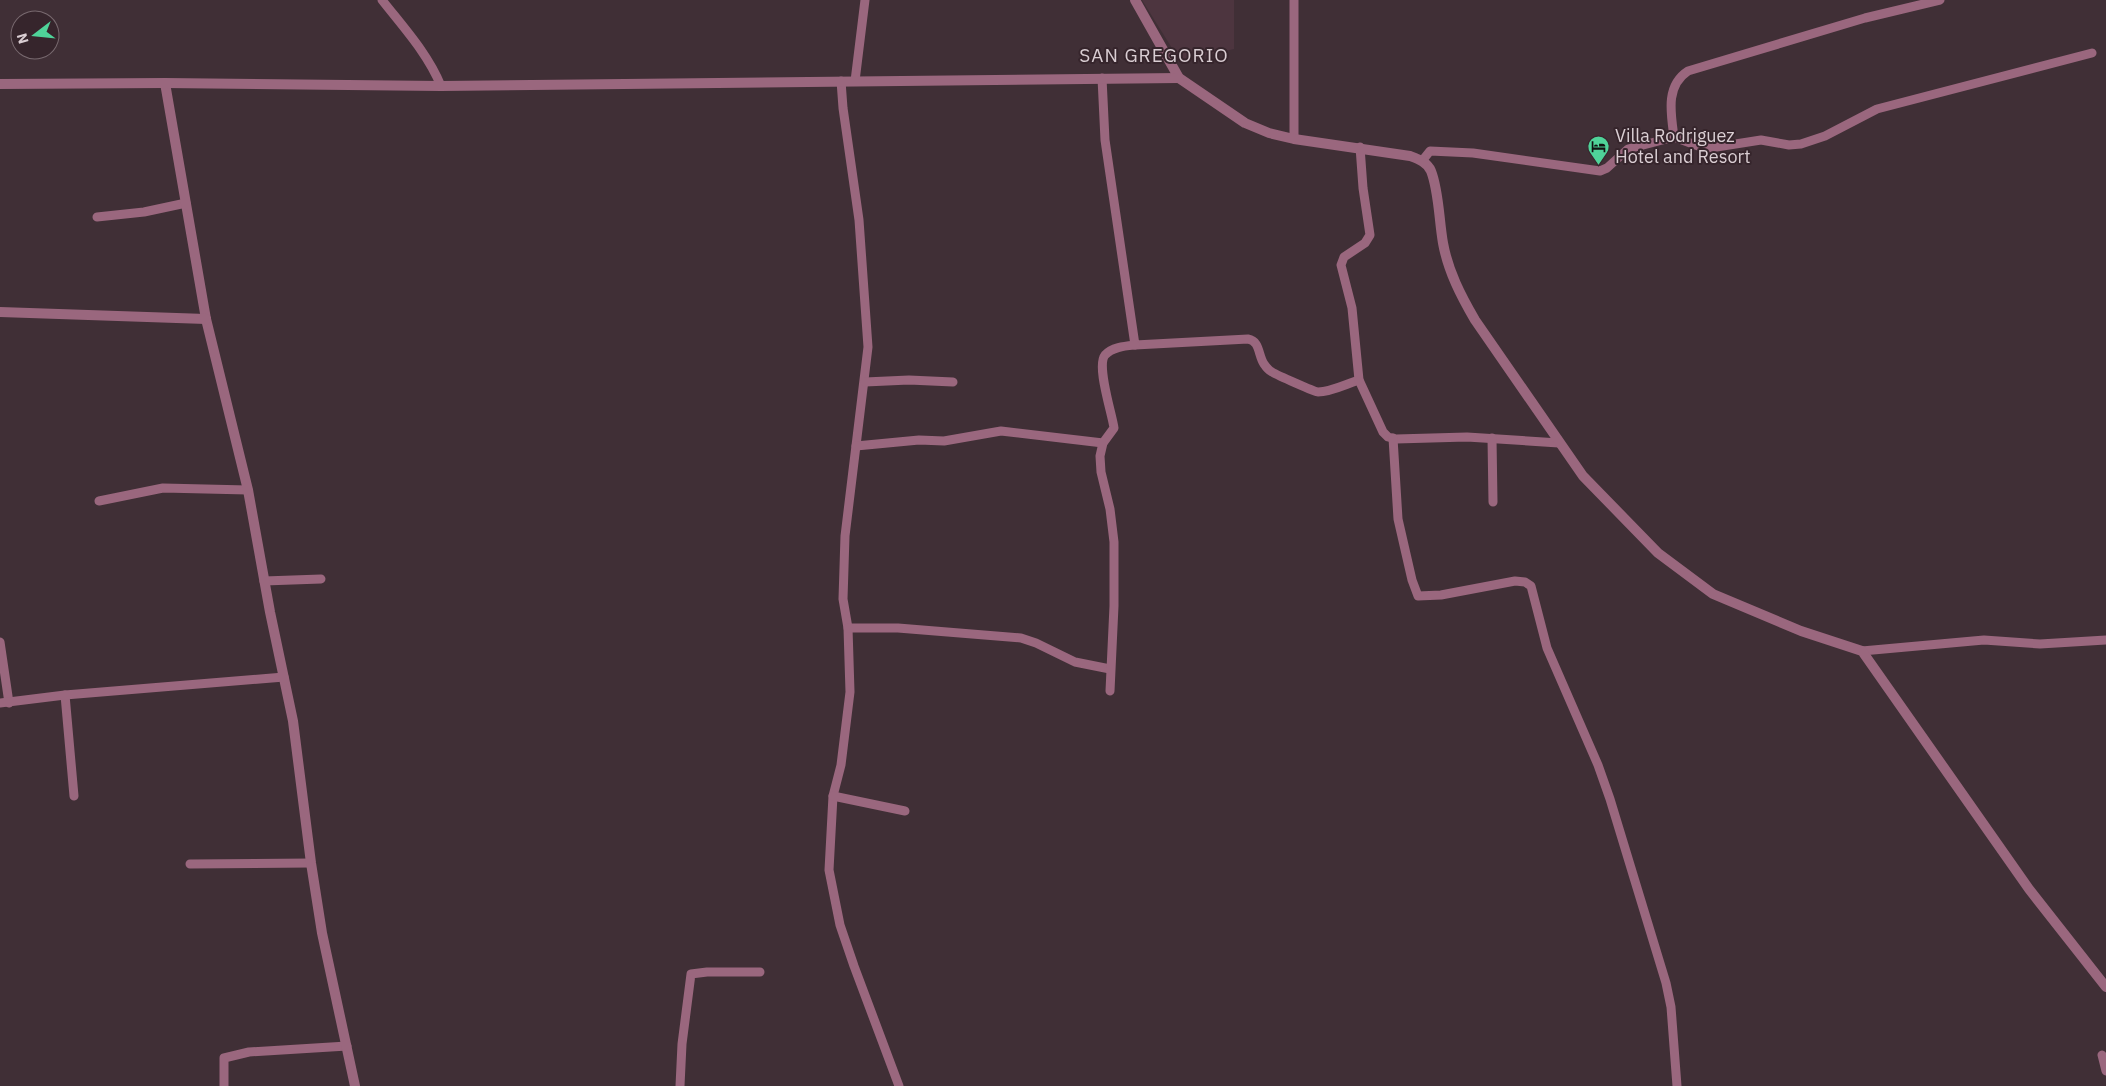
<svg xmlns="http://www.w3.org/2000/svg" width="2106" height="1086" font-family="'IBM Plex Sans',sans-serif">
	<rect width="100%" height="100%" fill="#402f36"/>
	<polygon fill="#4d353f" points="1142,0 1234,0 1234,49 1180,61"/>
	<g fill="none" stroke-linecap="round" stroke-linejoin="round">
		<g stroke="#9a677e" stroke-width="9">
			<path d="M382 0C404 28 428 54 441 86"/>
			<path d="M1102 78 1105 140 1135 345 1248 339C1260 341 1258 355 1264 364 1266 367 1268 370 1272 372 1277 375 1315 392 1318 392 1331 392 1346 384 1359 380"/>
			<polyline points="841,81 843,108 859,220 868,347 845,536 843,599 848,628 850,692 841,765 833,796 829,870 840,925 854,966 899,1086"/>
			<polyline points="855,81 865,0"/>
			<polyline points="1674,137 1701,147 1710,148 1761,140 1789,145 1801,144 1825,136 1877,109 2092,53"/>
			<polyline points="1294,139 1294,0"/>
			<polyline points="1360,147 1363,188 1370,235 1365,243 1344,257 1341,265 1352,308 1359,380 1383,432 1388,437 1396,439 1467,437 1559,443"/>
			<path d="M1422 161 1430 151 1473 153 1600 171 1607 168 1628 149 1674 137C1671 114 1665 86 1688 71L1865 18 1940 0"/>
			<polyline points="97,217 144,212 186,203"/>
			<polyline points="865,382 909,380 953,382"/>
			<polyline points="1393,438 1398,519 1412,580 1418,596 1441,595 1515,581 1525,582 1531,586 1547,648 1598,765 1610,799 1666,983 1671,1007 1677,1086"/>
			<polyline points="1492,438 1493,502"/>
			<polyline points="856,446 919,440 944,441 1001,431 1103,443"/>
			<polyline points="99,501 163,488 248,490"/>
			<polyline points="264,581 321,579"/>
			<polyline points="848,628 898,628 1021,638 1036,643 1075,662 1110,669"/>
			<polyline points="0,642 9,703"/>
			<polyline points="1862,651 1984,640 2040,644 2106,640"/>
			<path d="M1110 691 1114 606V542L1110 509 1101 472 1100 456 1103 443 1114 428C1112 413 1096 366 1105 355 1112 347 1125 346 1135 345"/>
			<polyline points="65,695 74,796"/>
			<polyline points="0,703 65,695 284,677"/>
			<polyline points="833,796 905,811"/>
			<polyline points="190,864 311,863"/>
			<polyline points="2102,1055 2106,1071"/>
			<polyline points="224,1086 224,1058 249,1052 347,1046"/>
			<polyline points="680,1086 682,1044 691,974 707,972 760,972"/>
		</g>
		<g stroke="#9a677e" stroke-width="10">
			<path d="M1135 0 1179 78 1245 123 1269 133 1294 139 1410 156C1418 159 1427 162 1431 171 1439 191 1439 221 1443 243 1448 271 1461 296 1475 320L1583 476 1658 553 1713 594 1801 631 1862 651 2029 889 2106 987"/>
			<polyline points="165,83 206,319 248,490 270,612 293,721 311,863 322,933 355,1086"/>
			<polyline points="0,84 165,83 441,86 1179,78"/>
			<polyline points="0,312 206,319"/>
		</g>
	</g>
	<defs>
		<symbol id="hotel-pin" viewBox="-11 -11 22 30"><path d="M0 17L-7.5 6A9.5 9.5 0 1 1 7.5 6Z" fill="#4fd399" stroke="#36252c"/><path d="M-6-4.5h1.5V1H6V5H4.5V3h-9V5H-6ZM-4 0a1.8 1.8 0 1 1 3.6 0ZM.5 0V-2.5h3Q6-2.5 6 0Z" fill="#111"/></symbol>
	</defs>
	<g fill-rule="evenodd">
		<use href="#hotel-pin" x="1586" y="134" width="25" height="34"/>
	</g>
	<g text-anchor="middle" stroke-width="4" stroke-linejoin="round" paint-order="stroke">
		<g font-size="18" fill="#daced3" stroke="#36252c" text-anchor="start">
			<text x="1615" y="142">Villa Rodriguez<tspan x="1615" dy="21">Hotel and Resort</tspan></text>
		</g>
		<g font-size="19" letter-spacing="1" fill="#daced3" stroke="#36252c">
			<text x="1154" y="62">SAN GREGORIO</text>
		</g>
	</g>
	<g transform="translate(35 35) rotate(254)"><circle r="24" fill="#36252c" stroke="#78696f"/>
	<path d="M0-4L9 19L0 12L-9 19Z" fill="#4fd399"/>
	<text y="-8" font-size="14" font-weight="bold" text-anchor="middle" fill="#daced3">N</text>
	</g>
</svg>
